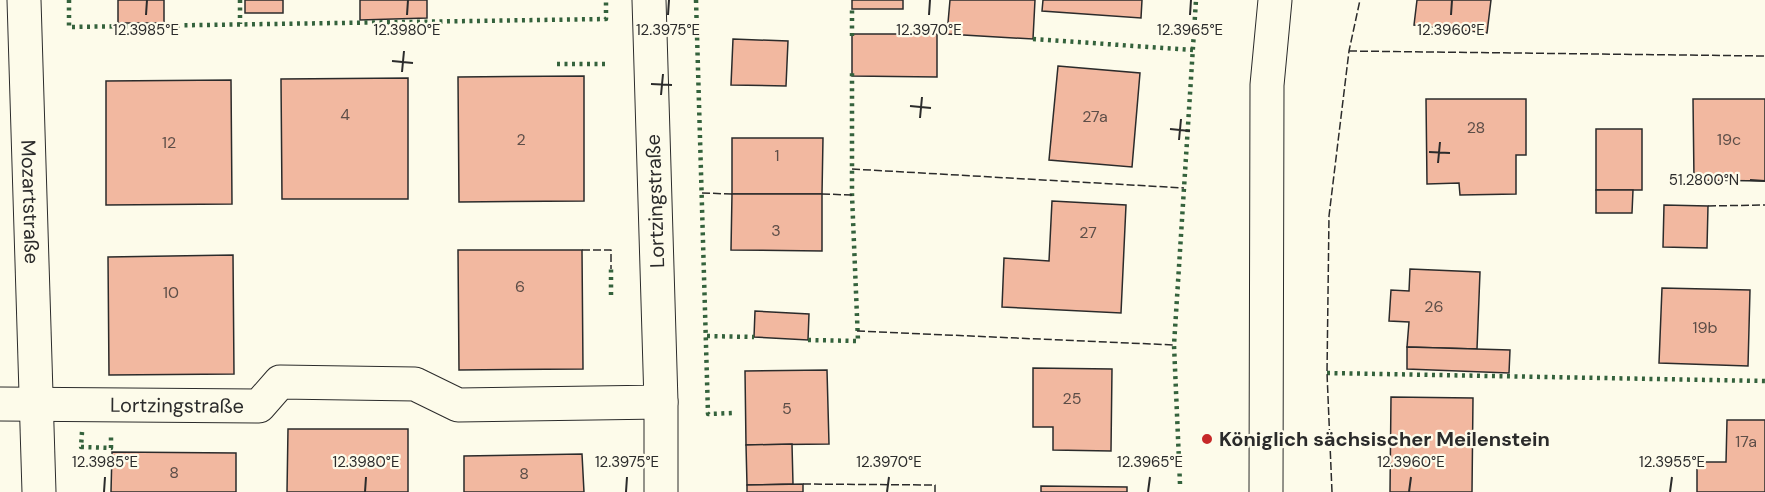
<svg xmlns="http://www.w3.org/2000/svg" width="1765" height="492" font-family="'DM Sans',sans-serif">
	<rect width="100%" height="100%" fill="#fdfbea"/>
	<g fill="#f2b8a0" stroke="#2b2b2b" stroke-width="1.5">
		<rect x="118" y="0" width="46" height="23"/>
		<rect x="245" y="0" width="38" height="13"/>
		<polygon points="360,0 427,0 427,18 360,20"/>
		<rect x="852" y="0" width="51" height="9"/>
		<polygon points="950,0 1035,0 1033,39 947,34"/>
		<polygon points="1043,0 1142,0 1141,18 1042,11"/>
		<polygon points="1417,0 1491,0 1487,33 1414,25"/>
		<polygon points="852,34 937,34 937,77 852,76"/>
		<polygon points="733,39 788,41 786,86 731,85"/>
		<polygon points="1058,66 1140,73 1132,167 1049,160"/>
		<polygon points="584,76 584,201 459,202 458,77"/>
		<polygon points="408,78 408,199 282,199 281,79"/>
		<polygon points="231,80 232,204 106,205 106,81"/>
		<polygon points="1426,99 1526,99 1526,155 1516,155 1516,194 1460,195 1459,183 1427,184"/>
		<polygon points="1693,99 1765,99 1765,181 1694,180"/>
		<rect x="1596" y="129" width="46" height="61"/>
		<polygon points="732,138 823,138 822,194 732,194"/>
		<polygon points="1596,190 1633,190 1632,213 1596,213"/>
		<polygon points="732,194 822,194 822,251 731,250"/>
		<polygon points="1052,201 1126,205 1121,313 1002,307 1004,258 1049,261"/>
		<polygon points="1664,205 1708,206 1707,248 1663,247"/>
		<polygon points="458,250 582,250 583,369 459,370"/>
		<polygon points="233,255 234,374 109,375 108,257"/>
		<polygon points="1410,269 1480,272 1477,349 1407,347 1409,322 1389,321 1391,290 1409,291"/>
		<polygon points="1662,288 1750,290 1748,366 1659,363"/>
		<polygon points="755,311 809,314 808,340 754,337"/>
		<polygon points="1407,347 1510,350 1509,373 1407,369"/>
		<polygon points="1033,368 1112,369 1111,451 1053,450 1053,427 1033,427"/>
		<polygon points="827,370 829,444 746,445 745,371"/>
		<polygon points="1391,397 1473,398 1472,492 1390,492"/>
		<polygon points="1727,420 1765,420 1765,492 1697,492 1697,462 1726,462"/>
		<polygon points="288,429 408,429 408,492 287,492"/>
		<polygon points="792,444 793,484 747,485 746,445"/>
		<polygon points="112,452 236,453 236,492 111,492"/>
		<polygon points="582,454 584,492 464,492 464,456"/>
		<polygon points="803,484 803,492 747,492 747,485"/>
		<polygon points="1041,486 1127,487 1127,492 1041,492"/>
	</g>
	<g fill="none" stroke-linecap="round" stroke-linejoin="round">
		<defs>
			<g id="street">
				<path id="s1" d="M24 0 39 492"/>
				<polyline points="661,402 661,492"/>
				<path id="s2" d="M0 404 259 406 280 382 415 384 458 405 661 402 649 0"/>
			</g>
			<polyline id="secondary" points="1266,492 1267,85 1275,0"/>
		</defs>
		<use href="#street" stroke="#2b2b2b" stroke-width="35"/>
		<use href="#secondary" stroke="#2b2b2b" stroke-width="35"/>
		<use href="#street" stroke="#fdfbea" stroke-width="33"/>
		<use href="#secondary" stroke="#fdfbea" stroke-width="33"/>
		<g stroke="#34623c" stroke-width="4.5" stroke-dasharray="3 4.5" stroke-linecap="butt">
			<polyline points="69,0 69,27 606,19 606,0"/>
			<polyline points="240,0 240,24"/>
			<polyline points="696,0 708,414 734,413"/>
			<polyline points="852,36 852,6"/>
			<polyline points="1033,39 1193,50"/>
			<polyline points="557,64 605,64"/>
			<polyline points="611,295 611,269"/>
			<polyline points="707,336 754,337"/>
			<polyline points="808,340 858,341 852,195 852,72"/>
			<polyline points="1327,373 1765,381"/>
			<polyline points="82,432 81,447 111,448 111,433"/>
			<polyline points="1180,484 1174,345 1196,0"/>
		</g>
		<g stroke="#2b2b2b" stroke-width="1.5" stroke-dasharray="8 3" stroke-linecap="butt">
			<polyline points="1349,51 1765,56"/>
			<polyline points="852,169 1184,188"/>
			<polyline points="702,193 732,194"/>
			<polyline points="822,194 852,195"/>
			<polyline points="1708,206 1765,205"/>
			<polyline points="582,250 611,250 611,269"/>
			<polyline points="857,331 1174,345"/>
			<polyline points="803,484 935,485 935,492"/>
			<polyline points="1332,492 1327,373 1329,216 1349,51 1360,0"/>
		</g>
	</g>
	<path fill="none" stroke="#2b2b2b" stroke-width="2" d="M146 15 147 0M407 15 408 0M668 15 669 0M929 15 930 0M1190 15 1191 0M1451 15 1452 0M392 61 413 63M402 72 404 51M651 84 672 85M661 95 663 74M910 106 931 108M920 118 922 97M1170 129 1190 131M1179 140 1181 119M1429 152 1450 153M1438 163 1440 142M1750 180 1765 181M104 492 105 477M365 492 366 477M626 492 627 477M887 492 889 477M1148 492 1150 477M1409 492 1411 477M1670 492 1672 477"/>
	<circle fill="#c62828" stroke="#fdfbea" stroke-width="2" cx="1207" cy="439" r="6"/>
	<g text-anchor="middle" stroke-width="4.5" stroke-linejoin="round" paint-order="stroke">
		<g font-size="16" fill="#5d4e48">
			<text x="345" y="120">4</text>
			<text x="1095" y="122">27a</text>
			<text x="1476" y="133">28</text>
			<text x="521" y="145">2</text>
			<text x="1729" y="145">19c</text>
			<text x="169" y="148">12</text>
			<text x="777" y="161">1</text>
			<text x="776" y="236">3</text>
			<text x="1088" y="238">27</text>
			<text x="520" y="292">6</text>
			<text x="171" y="298">10</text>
			<text x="1434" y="312">26</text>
			<text x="1705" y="333">19b</text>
			<text x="1072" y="404">25</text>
			<text x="787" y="414">5</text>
			<text x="1746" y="447">17a</text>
			<text x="174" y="478">8</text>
			<text x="524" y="479">8</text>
		</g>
		<g font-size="20" fill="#2b2b2b" stroke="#fdfbea">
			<text transform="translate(655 201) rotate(-92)" y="7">Lortzingstraße</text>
			<text dy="7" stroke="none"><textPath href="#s1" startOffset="202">Mozartstraße</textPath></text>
			<text dy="7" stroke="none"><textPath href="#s2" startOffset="177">Lortzingstraße</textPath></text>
		</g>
		<g font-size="20" font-weight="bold" fill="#2b2b2b" stroke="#fdfbea" text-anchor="start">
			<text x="1219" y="446">Königlich sächsischer Meilenstein</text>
		</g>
	</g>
	<g font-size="15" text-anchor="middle" fill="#2b2b2b" stroke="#fdfbea" stroke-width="4.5" stroke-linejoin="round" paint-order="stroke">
		<text x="146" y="35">12.3985°E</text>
		<text x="407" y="35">12.3980°E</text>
		<text x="668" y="35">12.3975°E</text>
		<text x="929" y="35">12.3970°E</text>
		<text x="1190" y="35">12.3965°E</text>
		<text x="1451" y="35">12.3960°E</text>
		<text x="1704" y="185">51.2800°N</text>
		<text x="105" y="467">12.3985°E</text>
		<text x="366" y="467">12.3980°E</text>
		<text x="627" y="467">12.3975°E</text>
		<text x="889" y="467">12.3970°E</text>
		<text x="1150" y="467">12.3965°E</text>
		<text x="1411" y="467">12.3960°E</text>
		<text x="1672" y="467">12.3955°E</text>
	</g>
</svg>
